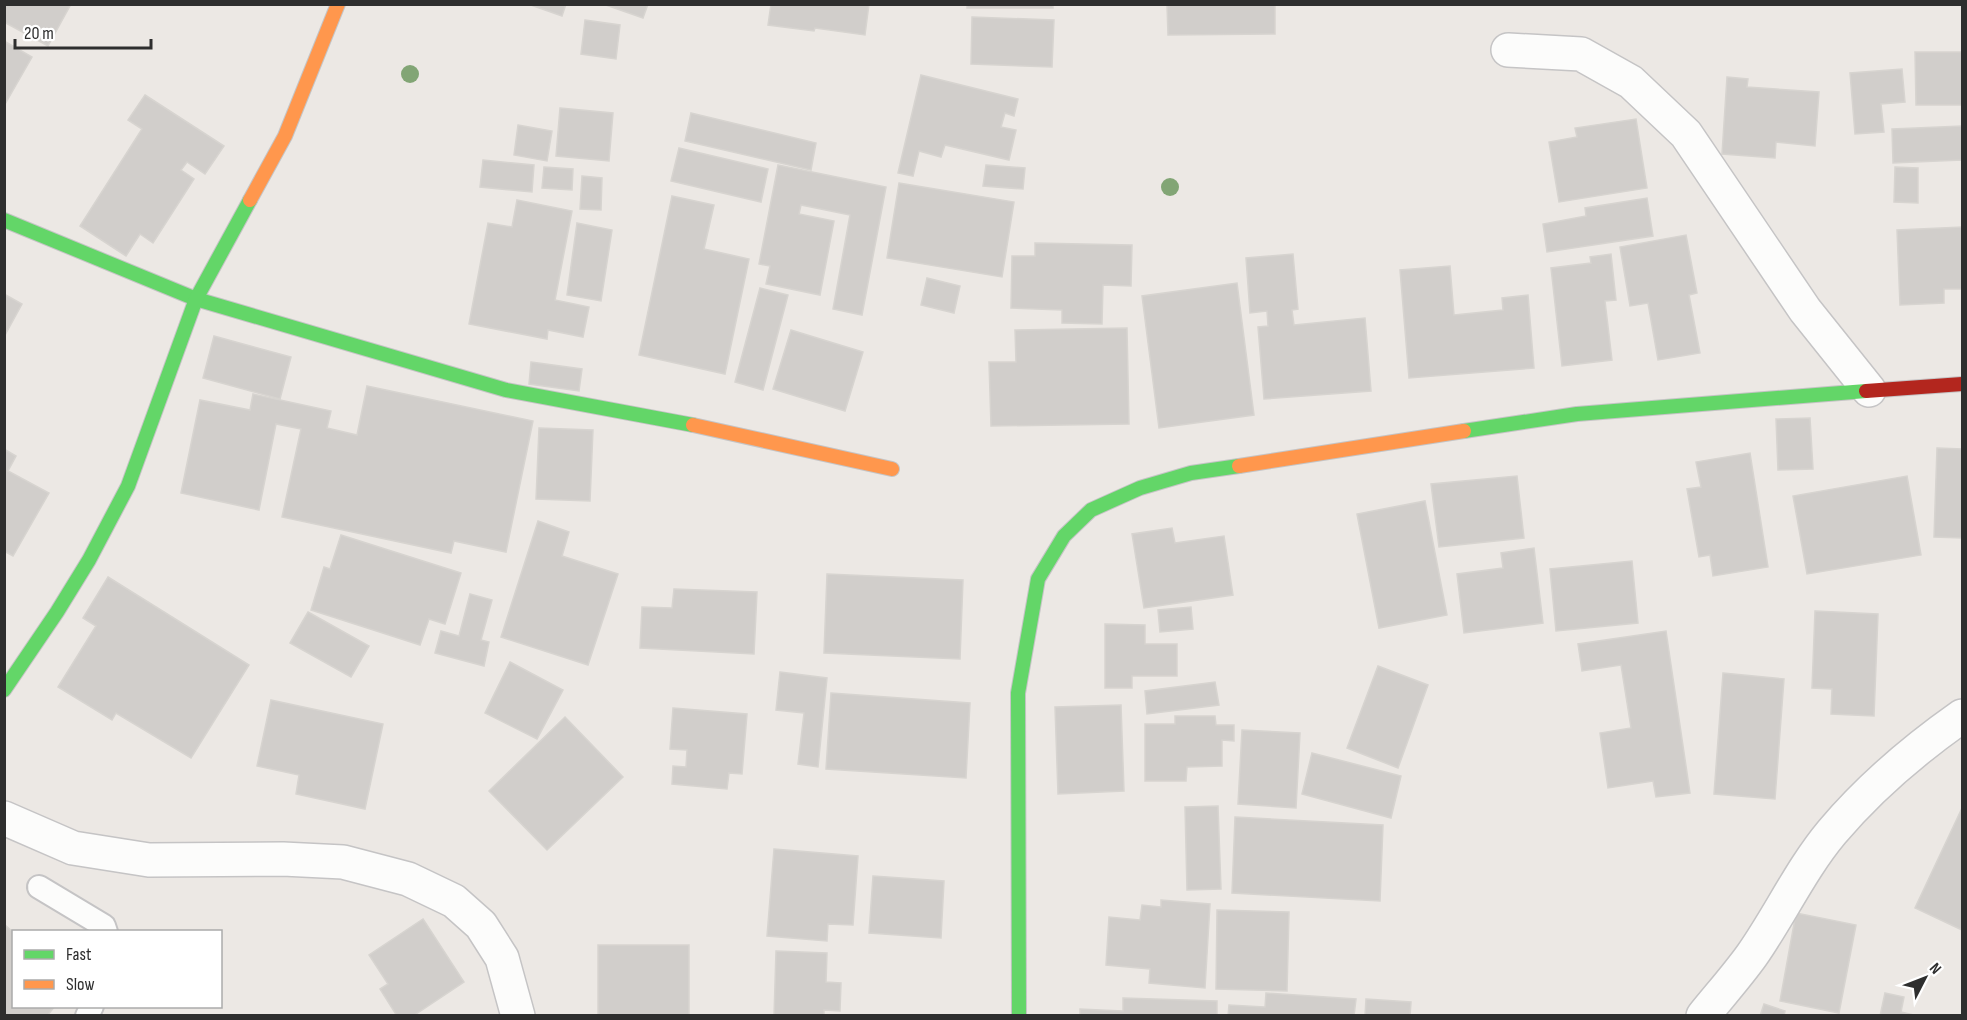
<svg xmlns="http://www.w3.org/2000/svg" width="1967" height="1020" font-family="'Sofia Sans Condensed',sans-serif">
	<rect width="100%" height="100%" fill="#ece8e4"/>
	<g fill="#d1cecb" stroke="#d7d4d0" stroke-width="1.5">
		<polygon points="4,4 71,4 48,46 4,22"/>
		<polygon points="528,4 566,4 562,16"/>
		<polygon points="603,4 648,4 643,18"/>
		<polygon points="771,4 869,4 865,35 815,28 814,31 768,25"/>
		<rect x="967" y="4" width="86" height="4"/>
		<polygon points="1149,4 1275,4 1275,34 1168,35 1167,5"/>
		<polygon points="972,17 1054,20 1052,67 971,64"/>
		<polygon points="585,20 620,25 616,59 581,54"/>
		<polygon points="4,41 32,57 4,106"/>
		<polygon points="1915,52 1962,52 1962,105 1916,105"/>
		<polygon points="1902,69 1905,102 1881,104 1884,132 1855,134 1850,73"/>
		<polygon points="921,75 1018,99 1014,116 1005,113 1001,127 1016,130 1009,160 945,145 941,157 919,151 913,176 898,173"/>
		<polygon points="1727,77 1748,79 1747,87 1819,92 1815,146 1776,142 1775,158 1722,154"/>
		<polygon points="145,95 224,146 205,174 187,162 181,170 194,179 153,243 140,234 126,256 80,226 142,129 128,120"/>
		<polygon points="560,108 613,113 609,161 556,156"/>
		<polygon points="691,113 816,143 811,170 685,141"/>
		<polygon points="1636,119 1647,188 1559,202 1549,142 1577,137 1575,128"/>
		<polygon points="518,125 552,131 547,161 514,155"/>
		<polygon points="1962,126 1962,176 1962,160 1893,163 1892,129"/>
		<polygon points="679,148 768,169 761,202 671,181"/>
		<polygon points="483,160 534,165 532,192 480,187"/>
		<polygon points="778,165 886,187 862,315 833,309 850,215 801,205 799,214 834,221 820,295 766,284 770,266 759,264"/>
		<polygon points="986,165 1025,168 1023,189 983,186"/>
		<polygon points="544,167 573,169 572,190 542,188"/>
		<polygon points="1895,167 1918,168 1918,203 1894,202"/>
		<polygon points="582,176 602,178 601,210 580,209"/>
		<polygon points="899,183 1014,202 1002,277 887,258"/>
		<polygon points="672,196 714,205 704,249 749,259 725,374 639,355"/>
		<polygon points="1647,198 1653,236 1547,252 1543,224 1586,216 1585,208"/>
		<polygon points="517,200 572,211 555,300 589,307 583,337 548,330 547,339 469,324 488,223 512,227"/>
		<polygon points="577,223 612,230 601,301 567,295"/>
		<polygon points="1962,227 1962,289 1944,289 1944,303 1900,305 1897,230"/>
		<polygon points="1686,235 1697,293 1689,295 1700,353 1658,360 1648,303 1630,306 1620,247"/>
		<polygon points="1035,243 1132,245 1131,286 1103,285 1102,324 1062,323 1062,310 1011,308 1012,256 1035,256"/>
		<polygon points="1293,254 1298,309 1292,310 1294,325 1365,318 1371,391 1264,399 1258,327 1268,326 1267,311 1250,313 1246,258"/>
		<polygon points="1611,254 1616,300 1605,301 1612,360 1562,366 1551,268 1591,263 1590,257"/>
		<polygon points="1450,266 1454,315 1503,310 1502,298 1528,295 1534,368 1409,378 1400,270"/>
		<polygon points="927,278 960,286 954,313 921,305"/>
		<polygon points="1237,283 1254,415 1159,428 1142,296"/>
		<polygon points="760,288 788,295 763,390 735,382"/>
		<polygon points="4,294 22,304 4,337"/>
		<polygon points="1127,328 1129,424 991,426 989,362 1016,362 1015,330"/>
		<polygon points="791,330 863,352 845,411 773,389"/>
		<polygon points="214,336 291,357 280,399 203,378"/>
		<polygon points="531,362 582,369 579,391 529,384"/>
		<polygon points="367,386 533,421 506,552 454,541 451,553 282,517 301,429 276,424 259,510 181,493 200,400 250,410 253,394 331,411 327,428 357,435"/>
		<polygon points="1810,418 1813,469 1778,470 1776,419"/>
		<polygon points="539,428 593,430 590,501 536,499"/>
		<polygon points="1937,448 1962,449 1962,538 1934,537"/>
		<polygon points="4,449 16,456 8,471 49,493 13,556 4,551"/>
		<polygon points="1750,453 1768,567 1713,576 1710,555 1699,557 1687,489 1701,487 1696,462"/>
		<polygon points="1517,476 1524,538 1439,547 1431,484"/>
		<polygon points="1907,476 1921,555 1807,574 1793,496"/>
		<polygon points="1425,501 1447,615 1379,628 1357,514"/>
		<polygon points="538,521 569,532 562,556 618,574 588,665 501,637"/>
		<polygon points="1172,528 1175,543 1224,536 1233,595 1144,608 1132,534"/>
		<polygon points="341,535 461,573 445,624 429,619 420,645 311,610 324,567 330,569"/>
		<polygon points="1534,548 1543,623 1464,633 1457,574 1503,568 1501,553"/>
		<polygon points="1632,561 1638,623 1556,631 1550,569"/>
		<polygon points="827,574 963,580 960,659 824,653"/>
		<polygon points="108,577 249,665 191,758 116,713 112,720 58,687 96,626 83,618"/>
		<polygon points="674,589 757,592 754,654 640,648 642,607 672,608"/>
		<polygon points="470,594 492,600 481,640 489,642 484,666 435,653 441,631 459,636"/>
		<polygon points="1191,607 1193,629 1160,632 1158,610"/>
		<polygon points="1815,611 1878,614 1874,716 1831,714 1832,689 1812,688"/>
		<polygon points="308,612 369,646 351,677 290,643"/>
		<polygon points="1105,624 1145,625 1145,644 1177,644 1177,676 1132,676 1132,688 1105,688"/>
		<polygon points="1666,631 1690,793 1656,797 1653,781 1608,788 1600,733 1631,728 1621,665 1582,671 1578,644"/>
		<polygon points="510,662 563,690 537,739 485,713"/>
		<polygon points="1378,666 1428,685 1398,768 1347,748"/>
		<polygon points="780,672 827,678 818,767 798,764 804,713 776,710"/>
		<polygon points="1723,673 1784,679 1775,799 1714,794"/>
		<polygon points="1215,682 1219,705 1147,714 1145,691"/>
		<polygon points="831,693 970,703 966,778 826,769"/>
		<polygon points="271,700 383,724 365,809 296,794 299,775 257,766"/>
		<polygon points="1121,705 1124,791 1058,794 1055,707"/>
		<polygon points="673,708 747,714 742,774 729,773 727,789 672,784 673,766 686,767 687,750 670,749"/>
		<polygon points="1175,716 1215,716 1216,725 1234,725 1234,741 1222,740 1222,766 1187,767 1186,781 1145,781 1145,724 1175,724"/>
		<polygon points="565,717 623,777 547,850 489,791"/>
		<polygon points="1242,730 1300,733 1296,808 1238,804"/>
		<polygon points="1312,753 1401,776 1391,818 1302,794"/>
		<polygon points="1218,806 1221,889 1187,890 1185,807"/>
		<polygon points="1962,808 1962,930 1915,908"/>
		<polygon points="1235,817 1383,825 1380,901 1232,893"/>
		<polygon points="774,849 858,856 853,925 828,924 827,941 767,936"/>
		<polygon points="873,876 944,881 941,938 869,933"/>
		<polygon points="1161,900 1210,904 1205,988 1149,983 1150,969 1106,965 1109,917 1140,920 1142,905 1161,907"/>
		<polygon points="1217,910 1289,912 1287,991 1216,989"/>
		<polygon points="1796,913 1856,925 1839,1013 1780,1001"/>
		<polygon points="423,919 464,982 413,1016 397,1016 380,989 388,984 369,955"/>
		<polygon points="4,924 14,933 14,1006 55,1006 47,1016 4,1016"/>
		<rect x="598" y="945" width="91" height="71"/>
		<polygon points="776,951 827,953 826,982 841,983 840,1011 824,1010 824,1016 774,1016"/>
		<polygon points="1266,993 1356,999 1354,1016 1228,1016 1229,1005 1265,1007"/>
		<polygon points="1885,993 1904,997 1901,1012 1918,1016 1880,1016"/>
		<polygon points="1123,998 1217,1001 1217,1016 1080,1016 1080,1009 1123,1011"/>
		<polygon points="1366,999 1411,1002 1410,1016 1365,1016"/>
		<polygon points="1764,1004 1785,1011 1784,1016 1760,1016"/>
	</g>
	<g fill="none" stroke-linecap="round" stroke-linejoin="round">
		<defs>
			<g id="lane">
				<polyline points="39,887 104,926 106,932"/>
				<polyline points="87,1016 92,1006"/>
			</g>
			<g id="street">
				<polyline points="1508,50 1581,54 1631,82 1686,134 1805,310 1869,390"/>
				<polyline points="4,818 73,848 149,860 283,859 343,862 408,879 454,901 481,925 502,958 518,1016"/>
				<path d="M1703 1016C1719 996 1737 976 1752 955 1780 915 1801 869 1832 832 1870 787 1915 749 1962 716"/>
			</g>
			<g id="fast">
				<polyline points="4,220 196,299 506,390 693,425"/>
				<polyline points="1464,431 1577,414 1866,391"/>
				<polyline points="4,690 57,612 89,560 128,486 196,299 250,200"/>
				<polyline points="1019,1016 1018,693 1038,579 1064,536 1091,510 1140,488 1191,473 1239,466"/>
			</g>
			<g id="slow">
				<polyline points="250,200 285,136 338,4"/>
				<polyline points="693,425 892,469"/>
				<polyline points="1239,466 1464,431"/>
			</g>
			<polyline id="jam" points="1866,391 1962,384"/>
		</defs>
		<use href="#lane" stroke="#c5c4c5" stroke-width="26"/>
		<use href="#street" stroke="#c5c4c5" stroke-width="36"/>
		<use href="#fast" stroke="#c5c4c5" stroke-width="16"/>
		<use href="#slow" stroke="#c5c4c5" stroke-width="16"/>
		<use href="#jam" stroke="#c5c4c5" stroke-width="16"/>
		<use href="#lane" stroke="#fcfcfb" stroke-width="22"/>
		<use href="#street" stroke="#fcfcfb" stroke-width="33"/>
		<use href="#fast" stroke="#63d668" stroke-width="14"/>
		<use href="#slow" stroke="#ff974d" stroke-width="14"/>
		<use href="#jam" stroke="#b3261e" stroke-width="14"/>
	</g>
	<g fill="#82a575">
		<circle cx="410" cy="74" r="9"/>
		<circle cx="1170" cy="187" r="9"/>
	</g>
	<rect width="1967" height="1020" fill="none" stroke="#2e2e2e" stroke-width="12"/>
	<rect x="12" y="930" width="210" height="78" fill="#ffffff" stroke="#ababab" stroke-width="1.5"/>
	<rect x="24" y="950" width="30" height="9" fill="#63d668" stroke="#ababab" stroke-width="1.5"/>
	<text x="66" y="960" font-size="18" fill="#2e2e2e">Fast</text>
	<rect x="24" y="980" width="30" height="9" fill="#ff974d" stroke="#ababab" stroke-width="1.5"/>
	<text x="66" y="990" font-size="18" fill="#2e2e2e">Slow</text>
	<g transform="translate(1925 978) rotate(48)" stroke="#ffffff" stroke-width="4.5" paint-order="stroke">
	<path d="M0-4.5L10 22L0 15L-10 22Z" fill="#2e2e2e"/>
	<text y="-9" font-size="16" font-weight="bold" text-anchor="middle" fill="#2e2e2e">N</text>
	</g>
	<path d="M15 39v9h136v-9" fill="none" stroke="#2e2e2e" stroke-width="3"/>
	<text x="24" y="39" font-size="18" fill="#2e2e2e" stroke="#ffffff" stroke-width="4.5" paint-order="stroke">20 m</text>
</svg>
